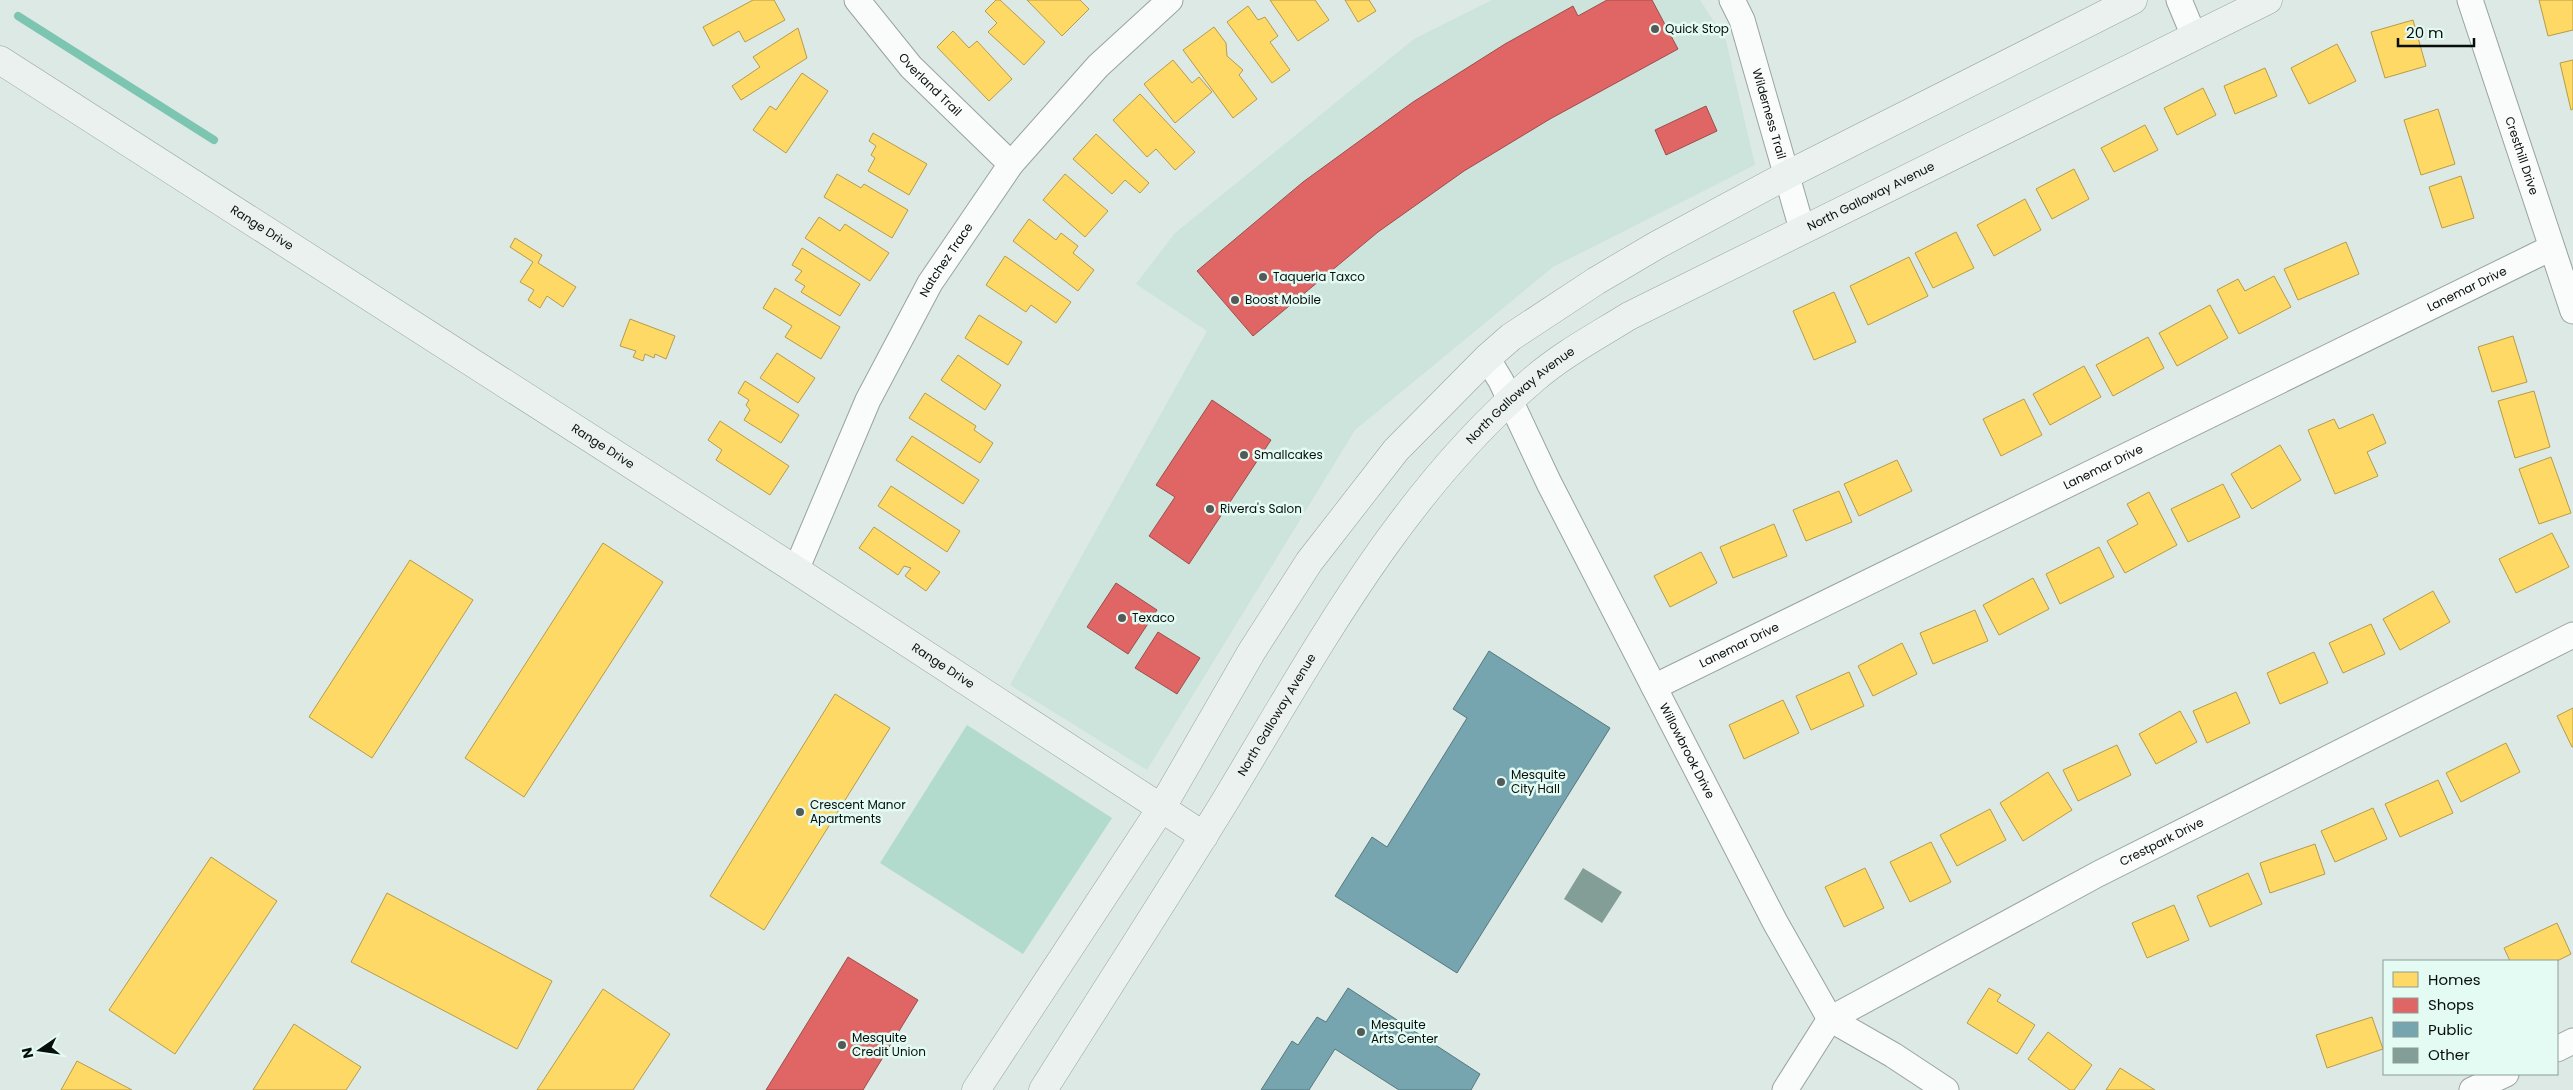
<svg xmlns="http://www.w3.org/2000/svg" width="2573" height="1090" font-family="Poppins,sans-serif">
	<rect width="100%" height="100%" fill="#dce9e4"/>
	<polygon fill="#cce4db" points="1492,0 1700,0 1726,41 1755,165 1553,267 1355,430 1147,770 1010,685 1207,331 1136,284 1175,233 1414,39"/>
	<polygon fill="#b2dbcd" points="967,725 1112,818 1023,954 880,863"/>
	<g fill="#ffd966" stroke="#b59c4b">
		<polygon points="753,0 774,0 785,20 745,42 739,31 713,46 703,27"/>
		<polygon points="996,0 1000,0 1045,42 1024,65 988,32 997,23 985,11"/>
		<polygon points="1027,0 1080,0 1089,9 1062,36"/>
		<polygon points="1270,0 1315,0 1329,20 1298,41"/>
		<polygon points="1345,0 1369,0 1376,11 1358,22"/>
		<polygon points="2539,0 2573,0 2573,30 2548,36"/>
		<polygon points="1248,6 1258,20 1265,17 1278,36 1270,42 1290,70 1272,83 1227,22"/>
		<polygon points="2413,20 2426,66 2385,78 2371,32"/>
		<polygon points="1214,27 1226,43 1227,56 1243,70 1239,75 1257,99 1233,118 1183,50"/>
		<polygon points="798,28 807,58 741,100 732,86 760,67 753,57"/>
		<polygon points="953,31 969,48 977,41 1012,79 989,101 937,47"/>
		<polygon points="2337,44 2356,81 2309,104 2291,68"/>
		<polygon points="1173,60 1192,83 1199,77 1212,92 1175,123 1144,84"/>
		<polygon points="2573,60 2573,109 2571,110 2560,63"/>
		<polygon points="2265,68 2277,96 2235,114 2224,86"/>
		<polygon points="802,73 828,91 786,153 753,130 770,106 776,110"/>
		<polygon points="2203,88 2216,115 2177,135 2164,108"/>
		<polygon points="1140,94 1195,152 1175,170 1156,149 1147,157 1113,120"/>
		<polygon points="2438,109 2455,164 2421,175 2404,120"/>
		<polygon points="2145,125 2158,150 2114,172 2101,148"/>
		<polygon points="873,133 927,164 909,195 868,171 875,158 871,155 876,146 869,141"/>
		<polygon points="1096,134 1149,183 1140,193 1125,180 1112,194 1073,159"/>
		<polygon points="2074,169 2089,199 2052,219 2036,189"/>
		<polygon points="837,174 861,188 864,184 908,210 892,238 824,197"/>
		<polygon points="1065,174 1108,211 1085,237 1043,200"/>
		<polygon points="2461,176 2474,218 2442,228 2429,187"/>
		<polygon points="2025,199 2041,230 1994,256 1977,225"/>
		<polygon points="819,217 840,231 845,224 889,253 870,281 805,238"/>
		<polygon points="1029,219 1056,240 1061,233 1078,246 1073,253 1094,270 1078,291 1013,241"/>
		<polygon points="1956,232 1974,268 1933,288 1915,253"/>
		<polygon points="515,238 542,255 538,263 576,287 563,307 547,296 540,308 528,300 534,290 520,282 533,262 510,247"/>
		<polygon points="2346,242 2359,274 2298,300 2284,269"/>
		<polygon points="802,248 860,284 840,316 801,292 805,286 795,280 802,271 792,265"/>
		<polygon points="1005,256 1071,302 1056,323 1031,305 1026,312 986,285"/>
		<polygon points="1909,257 1928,296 1868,325 1850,286"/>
		<polygon points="2274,276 2291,307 2239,334 2217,290 2238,279 2245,291"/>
		<polygon points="775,288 840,327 821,359 785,337 792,326 763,308"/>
		<polygon points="1834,292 1856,342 1814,360 1793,311"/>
		<polygon points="2210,305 2228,338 2177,366 2159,333"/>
		<polygon points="979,315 1022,342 1008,365 965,338"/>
		<polygon points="630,319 675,336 666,359 655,354 654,358 645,354 643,361 633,357 636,351 620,346"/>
		<polygon points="2513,336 2527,382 2492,392 2478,347"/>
		<polygon points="2148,337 2164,368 2113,396 2096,365"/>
		<polygon points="777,353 815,378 798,403 760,378"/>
		<polygon points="958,355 1001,385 985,410 941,380"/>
		<polygon points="2084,366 2101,397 2050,425 2033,394"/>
		<polygon points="745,381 799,415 781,443 744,420 750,410 746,405 749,400 738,393"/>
		<polygon points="2534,391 2550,447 2515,458 2498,401"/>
		<polygon points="925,393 976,426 974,430 993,443 980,463 909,418"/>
		<polygon points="2024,399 2042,435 2001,456 1983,419"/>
		<polygon points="2373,414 2386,443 2367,452 2378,476 2335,494 2308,430 2334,419 2339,429"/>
		<polygon points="720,421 789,466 770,495 716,460 722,450 708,440"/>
		<polygon points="912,436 979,480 963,504 896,460"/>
		<polygon points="2280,445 2301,480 2252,509 2231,474"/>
		<polygon points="2551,457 2571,513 2539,524 2519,469"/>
		<polygon points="1897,460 1912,491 1859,516 1844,484"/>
		<polygon points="2223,484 2240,517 2188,542 2171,509"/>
		<polygon points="891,486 960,531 947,552 878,506"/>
		<polygon points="1839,491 1852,522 1806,541 1793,510"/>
		<polygon points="2149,492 2177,545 2125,573 2107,541 2138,524 2127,504"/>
		<polygon points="1774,524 1787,556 1733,578 1720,547"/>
		<polygon points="874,527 940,572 926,591 905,576 911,568 904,566 898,575 859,548"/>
		<polygon points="2552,533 2569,567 2516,593 2499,559"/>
		<polygon points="603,543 663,582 524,797 465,758"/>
		<polygon points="2099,547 2114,577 2060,604 2046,574"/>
		<polygon points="1701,552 1717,583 1670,607 1654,576"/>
		<polygon points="410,560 473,600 372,758 309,717"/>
		<polygon points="2033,578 2049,609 1999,635 1983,605"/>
		<polygon points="2433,591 2450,622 2400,650 2383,619"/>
		<polygon points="1975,610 1988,641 1933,664 1920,633"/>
		<polygon points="2371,624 2385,654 2343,673 2329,643"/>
		<polygon points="1902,643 1917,674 1873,696 1858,666"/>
		<polygon points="2314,652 2328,683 2280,704 2267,673"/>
		<polygon points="1849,672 1864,706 1811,730 1796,696"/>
		<polygon points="2236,692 2250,723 2207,743 2193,711"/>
		<polygon points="835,694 890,728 764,930 710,896"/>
		<polygon points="1783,700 1799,733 1744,759 1729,725"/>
		<polygon points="2573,708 2573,747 2572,747 2557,716"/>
		<polygon points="2180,711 2197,742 2156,764 2139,734"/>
		<polygon points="2506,743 2520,772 2461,802 2446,773"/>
		<polygon points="2117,745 2131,775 2078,801 2063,770"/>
		<polygon points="2048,772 2072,810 2023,841 2000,803"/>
		<polygon points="2438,780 2453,813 2400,837 2385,804"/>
		<polygon points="2373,808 2387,839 2335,862 2321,831"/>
		<polygon points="1990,809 2006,840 1957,866 1940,835"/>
		<polygon points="1931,842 1951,882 1910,902 1890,862"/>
		<polygon points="2315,844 2325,874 2270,893 2260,863"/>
		<polygon points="211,857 277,901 175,1054 109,1010"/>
		<polygon points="1865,868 1884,908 1844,927 1825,887"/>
		<polygon points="2248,873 2262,904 2210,927 2197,896"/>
		<polygon points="387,893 552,981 517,1049 351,962"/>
		<polygon points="2174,905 2189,940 2147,958 2132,923"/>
		<polygon points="2557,923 2571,954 2557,961 2510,961 2504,948"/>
		<polygon points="1989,988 2001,995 1997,1001 2035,1025 2017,1054 1967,1023"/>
		<polygon points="603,989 670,1034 633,1090 537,1090"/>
		<polygon points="2372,1017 2383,1049 2327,1068 2316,1035"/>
		<polygon points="294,1024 361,1067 346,1090 253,1090"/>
		<polygon points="2048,1032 2092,1065 2074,1090 2070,1090 2028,1059"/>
		<polygon points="77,1061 132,1090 61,1090"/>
		<polygon points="2120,1068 2155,1090 2106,1090"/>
	</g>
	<g fill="#e06666" stroke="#9f4c4b">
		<polygon points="1607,0 1652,0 1678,49 1550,119 1464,171 1378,232 1253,336 1197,271 1303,182 1413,102 1505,44 1573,6 1578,16"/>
		<polygon points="1706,106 1717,131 1666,155 1655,130"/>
		<polygon points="1212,400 1271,440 1189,564 1149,536 1175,497 1156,485"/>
		<polygon points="1116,583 1157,610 1128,654 1087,627"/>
		<polygon points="1158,632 1200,658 1177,694 1135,668"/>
		<polygon points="848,957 918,1000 863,1090 766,1090"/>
	</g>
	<g fill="#76a5af" stroke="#55787e">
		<polygon points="1489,651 1610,728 1457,973 1335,896 1372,837 1387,847 1467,718 1453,709"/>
		<polygon points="1348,988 1480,1074 1471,1090 1399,1090 1335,1049 1309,1090 1261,1090 1292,1041 1298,1045 1317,1017 1326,1022"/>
	</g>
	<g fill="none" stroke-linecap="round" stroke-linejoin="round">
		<polyline stroke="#7cc5b0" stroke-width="8" points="18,16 214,140"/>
	</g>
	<polygon fill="#829e96" points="1583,868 1622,892 1602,923 1564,899"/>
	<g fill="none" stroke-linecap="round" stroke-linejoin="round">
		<defs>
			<g id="street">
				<path id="s1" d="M857 0 911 67 1011 164"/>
				<path id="s2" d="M1732 0 1742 20 1802 229"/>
				<polyline points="2179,0 2194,36"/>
				<path id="s3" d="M2470 0 2573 311"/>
				<path id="s4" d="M1487 358 1501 381 1549 483 1775 922 1830 1019 1893 1055 1946 1090"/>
				<path id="s5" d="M796 570 868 400 930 283 1011 164 1098 66 1170 0"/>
				<path id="s6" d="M1654 687 2551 248"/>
				<polyline points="2557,1049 2573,1041"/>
				<path id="s7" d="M1785 1090 1830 1019 2098 874 2573 635"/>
				<polyline points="2472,1090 2506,1074"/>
			</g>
			<g id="secondary">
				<path id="s8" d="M0 60 796 570 1204 836"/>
				<polyline points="976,1090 1162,807 1252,651 1309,562 1396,450 1487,358 1511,337 1596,281 1657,245 1787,175 2133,0"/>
				<path id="s9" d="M1043 1090C1104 993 1167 896 1227 798 1317 649 1400 493 1534 379 1563 354 1597 336 1629 316L2268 0"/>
			</g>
		</defs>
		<use href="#street" stroke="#99a39f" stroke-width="27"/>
		<use href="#secondary" stroke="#99a39f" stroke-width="29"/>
		<use href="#street" stroke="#fafcfb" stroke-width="25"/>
		<use href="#secondary" stroke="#eaf1ee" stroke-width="28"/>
	</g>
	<g fill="#525b58" stroke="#e4fbf3" stroke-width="2">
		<circle cx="1655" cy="29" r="5"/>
		<circle cx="1263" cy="277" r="5"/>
		<circle cx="1235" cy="300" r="5"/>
		<circle cx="1244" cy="455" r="5"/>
		<circle cx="1210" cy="509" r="5"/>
		<circle cx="1122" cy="618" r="5"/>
		<circle cx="1501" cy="782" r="5"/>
		<circle cx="800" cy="812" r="5"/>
		<circle cx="1361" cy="1032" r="5"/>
		<circle cx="842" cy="1045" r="5"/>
	</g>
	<g text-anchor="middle" stroke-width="5" stroke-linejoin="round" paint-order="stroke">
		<g font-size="12" fill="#070f0c" stroke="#e4fbf3" text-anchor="start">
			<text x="1665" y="33">Quick Stop</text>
			<text x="1273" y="281">Taqueria Taxco</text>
			<text x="1245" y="304">Boost Mobile</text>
			<text x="1254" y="459">Smallcakes</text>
			<text x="1220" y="513">Rivera's Salon</text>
			<text x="1132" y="622">Texaco</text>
			<text x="1511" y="779">Mesquite<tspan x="1511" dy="14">City Hall</tspan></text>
			<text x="810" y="809">Crescent Manor<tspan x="810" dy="14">Apartments</tspan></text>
			<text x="1371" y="1029">Mesquite<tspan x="1371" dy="14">Arts Center</tspan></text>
			<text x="852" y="1042">Mesquite<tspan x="852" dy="14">Credit Union</tspan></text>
		</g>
		<g font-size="12" fill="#070f0c" stroke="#e4fbf3">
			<text dy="4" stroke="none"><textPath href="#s1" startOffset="112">Overland Trail</textPath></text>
			<text dy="4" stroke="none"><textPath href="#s2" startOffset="120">Wilderness Trail</textPath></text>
			<text dy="4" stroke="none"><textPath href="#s3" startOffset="164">Cresthill Drive</textPath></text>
			<text dy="4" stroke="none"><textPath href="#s9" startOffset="1251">North Galloway Avenue</textPath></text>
			<text dy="4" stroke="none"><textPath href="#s8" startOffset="311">Range Drive</textPath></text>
			<text dy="4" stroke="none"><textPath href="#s5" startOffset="345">Natchez Trace</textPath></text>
			<text dy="4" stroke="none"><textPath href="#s6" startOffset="905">Lanemar Drive</textPath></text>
			<text dy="4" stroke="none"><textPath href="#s9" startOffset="846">North Galloway Avenue</textPath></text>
			<text dy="4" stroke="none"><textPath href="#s8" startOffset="716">Range Drive</textPath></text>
			<text dy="4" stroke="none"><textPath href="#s6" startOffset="500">Lanemar Drive</textPath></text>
			<text dy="4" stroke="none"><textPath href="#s6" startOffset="95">Lanemar Drive</textPath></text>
			<text dy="4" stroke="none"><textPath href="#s8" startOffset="1121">Range Drive</textPath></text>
			<text dy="4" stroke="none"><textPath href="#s9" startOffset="442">North Galloway Avenue</textPath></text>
			<text dy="4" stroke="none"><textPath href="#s4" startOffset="441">Willowbrook Drive</textPath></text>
			<text dy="4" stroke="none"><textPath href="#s7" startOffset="460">Crestpark Drive</textPath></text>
		</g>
	</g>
	<rect x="2383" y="960" width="175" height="115" fill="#e4fbf3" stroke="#8c9d97"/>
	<rect x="2393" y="972" width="25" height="15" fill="#ffd966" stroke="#8c9d97"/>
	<text x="2428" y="985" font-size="15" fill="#070f0c">Homes</text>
	<rect x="2393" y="998" width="25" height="15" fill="#e06666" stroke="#8c9d97"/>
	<text x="2428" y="1010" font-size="15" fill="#070f0c">Shops</text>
	<rect x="2393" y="1022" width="25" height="15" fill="#76a5af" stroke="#8c9d97"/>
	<text x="2428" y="1035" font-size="15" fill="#070f0c">Public</text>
	<rect x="2393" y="1048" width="25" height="15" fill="#829e96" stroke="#8c9d97"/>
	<text x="2428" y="1060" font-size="15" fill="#070f0c">Other</text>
	<g transform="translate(40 1050) rotate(257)" stroke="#e4fbf3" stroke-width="4" paint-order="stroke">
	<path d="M0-4L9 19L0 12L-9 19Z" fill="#070f0c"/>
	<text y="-8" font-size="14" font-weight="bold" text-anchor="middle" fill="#070f0c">N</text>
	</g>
	<path d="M2398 38v8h76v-8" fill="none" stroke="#070f0c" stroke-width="2.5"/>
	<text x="2406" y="38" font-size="15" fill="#070f0c" stroke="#e4fbf3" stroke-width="4" paint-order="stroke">20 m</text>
</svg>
